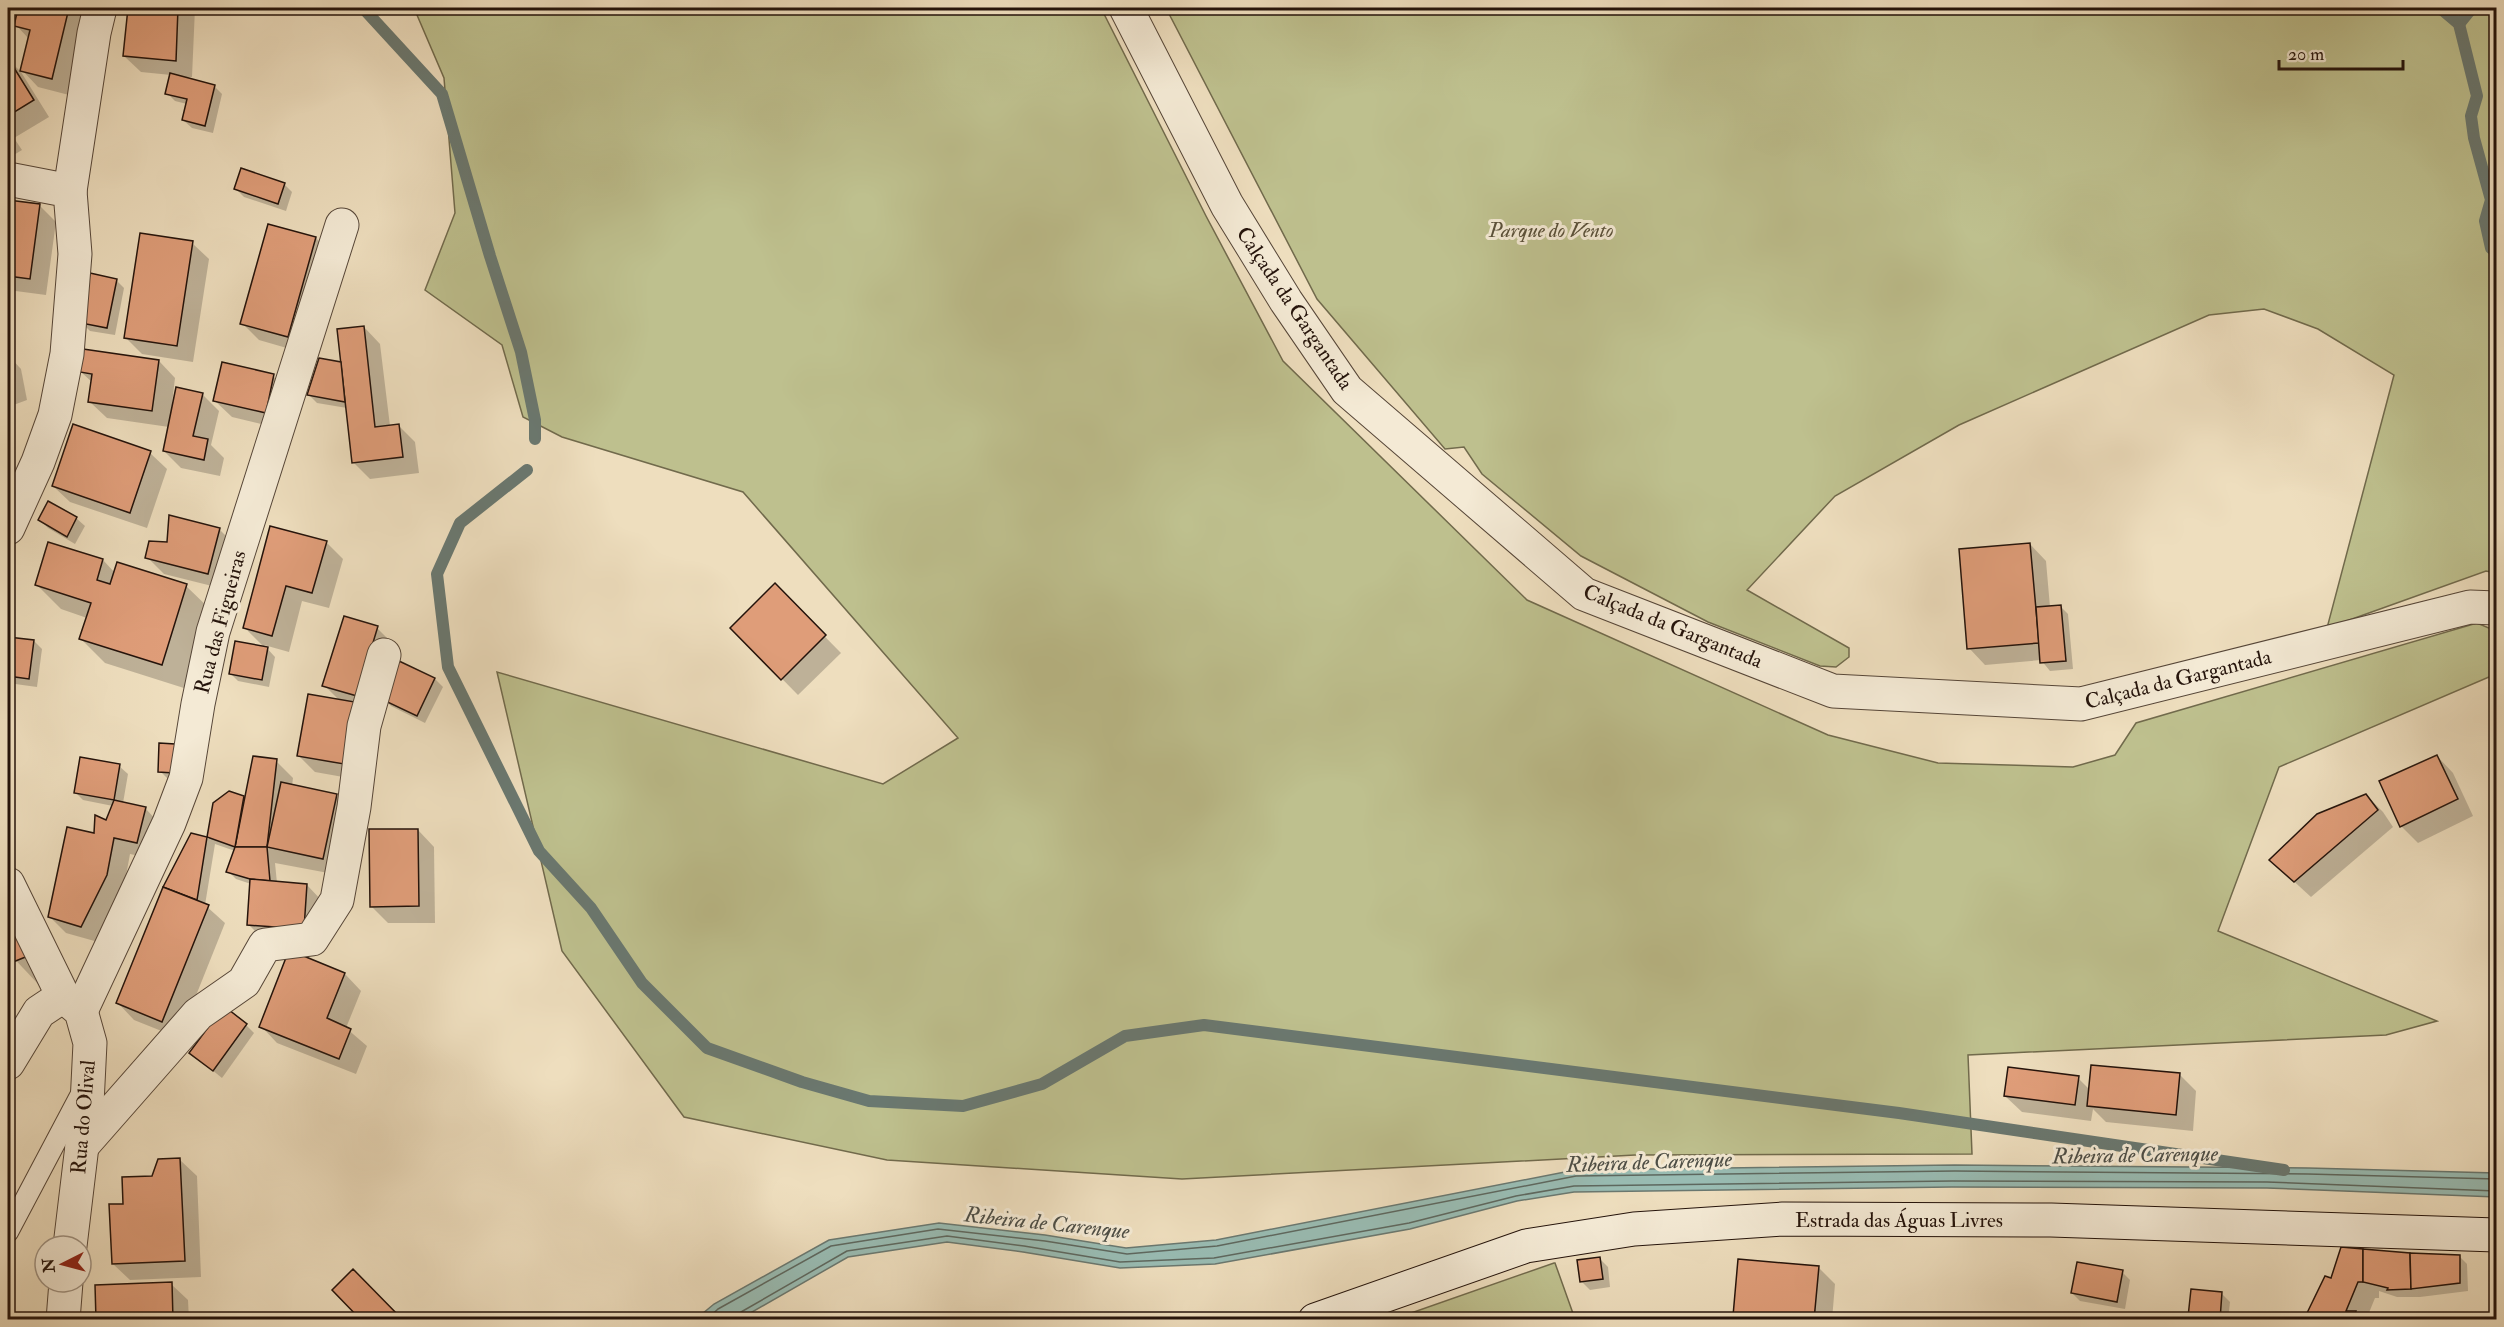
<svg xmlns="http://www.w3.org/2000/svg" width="2504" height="1327" font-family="'IM FELL Double Pica',serif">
	<rect width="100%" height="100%" fill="#eedebe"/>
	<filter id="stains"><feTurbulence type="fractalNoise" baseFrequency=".00333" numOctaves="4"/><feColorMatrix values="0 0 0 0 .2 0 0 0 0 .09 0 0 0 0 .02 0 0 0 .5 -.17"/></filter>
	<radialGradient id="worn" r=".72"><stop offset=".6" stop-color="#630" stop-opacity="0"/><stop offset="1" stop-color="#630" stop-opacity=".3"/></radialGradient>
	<g fill="#bec08e" stroke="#716a4c" stroke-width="1.5">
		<polygon points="414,8 1101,8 1206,216 1283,361 1527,600 1828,735 1938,763 2073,767 2115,755 2136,723 2477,623 2496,631 2496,674 2279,767 2218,931 2437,1021 2386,1035 1968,1055 1972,1154 1635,1155 1182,1179 887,1160 684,1117 562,951 497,672 883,784 958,738 743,492 562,437 523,417 502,345 425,290 455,213 444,78"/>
		<polygon points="1166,8 2496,8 2496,573 2486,571 2327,628 2394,375 2318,329 2264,309 2209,315 1959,425 1835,496 1747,590 1849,648 1849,657 1836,667 1820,666 1708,622 1581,556 1482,474 1464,447 1445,449 1317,299"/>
		<polygon points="1555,1263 1575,1319 1394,1319 1554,1263"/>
	</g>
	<polygon fill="#99bcb3" stroke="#6a7870" stroke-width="1.5" points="1955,1165 2308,1168 2496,1173 2496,1197 2267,1188 1952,1187 1574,1192 1517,1201 1410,1229 1215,1264 1120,1268 1023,1252 947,1242 848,1257 740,1319 696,1319 714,1304 829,1240 939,1223 1045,1235 1126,1248 1216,1240 1575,1170"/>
	<g fill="#0003">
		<polygon points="20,8 90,8 69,95 38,87 22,70 29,39 16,25"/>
		<polygon points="130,8 195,8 192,77 182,78 214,86 222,94 213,133 192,128 183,120 187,104 175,101 167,93 171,75 141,72 124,56"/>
		<polygon points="8,59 21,72 49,117 14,138 22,150 12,156 8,152"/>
		<polygon points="284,184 292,192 286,211 244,197 235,188"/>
		<polygon points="8,202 40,206 56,222 46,295 8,290"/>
		<polygon points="316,238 332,255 304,353 259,340 242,323"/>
		<polygon points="192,243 209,259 193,362 142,354 125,337"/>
		<polygon points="116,280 124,288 115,335 90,331 82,323"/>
		<polygon points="364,327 380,344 390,426 398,425 415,442 419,473 370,479 353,462 347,408 317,403 309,395 340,363"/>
		<polygon points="8,355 21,369 27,400 8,407"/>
		<polygon points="159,361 175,378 172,404 202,394 219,411 211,445 224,458 220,476 181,468 164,451 169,427 107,418 90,402 93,383 81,372"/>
		<polygon points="273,376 290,393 282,429 232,417 215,401"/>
		<polygon points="150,453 167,469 147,528 70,502 53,486"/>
		<polygon points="49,503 76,518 85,526 75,544 48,528 40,520"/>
		<polygon points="219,529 236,546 224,589 164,574 147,557 168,543"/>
		<polygon points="326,542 343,559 329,608 302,601 289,652 264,645 275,657 269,687 238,681 230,673 265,648 245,628"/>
		<polygon points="2030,544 2046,561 2050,607 2060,606 2068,614 2073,669 2050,671 2041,660 1985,665 1969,648"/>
		<polygon points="103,560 115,573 186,586 211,610 187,689 105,663 81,639 87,618 61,609 37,585"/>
		<polygon points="775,586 841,653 798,695 732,628"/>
		<polygon points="377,628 393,644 360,780 315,772 298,755 340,701 324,685"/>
		<polygon points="8,638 34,641 42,649 37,687 8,683"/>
		<polygon points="399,663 435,679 443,687 425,723 391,706 383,698"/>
		<polygon points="161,745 182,780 168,779 160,771"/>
		<polygon points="2437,756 2453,773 2473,816 2418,843 2401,826"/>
		<polygon points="276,761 293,778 292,786 336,795 353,812 339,875 275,863 277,883 307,885 323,902 320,945 265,941 248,924 251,884 236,879 228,871 235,851 215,844 205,905 225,923 179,1038 134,1020 118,1003 165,887 192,835 209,839 214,804 244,798 246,800"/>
		<polygon points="119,766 128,774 123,803 145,808 161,825 153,859 130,854 123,892 98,942 66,933 50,917 96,835 107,821 113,806 83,800 75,792"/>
		<polygon points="2366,795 2383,812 2393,827 2311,897 2288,876"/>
		<polygon points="2496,815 2496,828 2489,820"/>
		<polygon points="418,830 434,847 435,923 388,923 371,906"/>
		<polygon points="8,874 52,980 39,985 8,952"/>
		<polygon points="290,952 345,974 361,991 346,1028 367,1046 356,1074 277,1043 261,1026"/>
		<polygon points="246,1025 254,1033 222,1078 191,1053"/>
		<polygon points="2180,1075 2196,1091 2193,1131 2106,1122 2093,1109 2091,1121 2022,1112 2005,1096 2078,1078 2090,1090"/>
		<polygon points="180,1160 197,1176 201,1277 130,1280 113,1264 125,1205 153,1177"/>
		<polygon points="2459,1256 2467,1264 2468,1291 2420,1297 2397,1297 2379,1291 2379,1298 2375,1298 2366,1320 2316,1320 2309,1312 2332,1280"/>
		<polygon points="1599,1258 1608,1267 1610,1287 1590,1290 1582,1282"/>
		<polygon points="1818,1267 1835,1284 1832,1320 1739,1320 1735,1316"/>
		<polygon points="2122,1272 2130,1280 2125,1309 2080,1301 2072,1293"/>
		<polygon points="171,1284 188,1300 189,1320 97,1320"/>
		<polygon points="2222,1294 2230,1302 2228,1320 2193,1320 2189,1316"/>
	</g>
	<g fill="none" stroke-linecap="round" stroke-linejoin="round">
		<g stroke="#5e685f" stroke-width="1.5">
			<polyline points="706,1320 718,1309 831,1246 938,1229 1045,1241 1127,1254 1217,1246 1576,1176 1955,1171 2308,1174 2496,1179"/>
			<polyline points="738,1320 741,1312 847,1251 947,1236 1024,1246 1120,1262 1214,1258 1409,1223 1516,1196 1574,1186 1952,1181 2267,1182 2496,1191"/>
		</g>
		<g stroke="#6a7870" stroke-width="12">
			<polyline points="363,8 442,94 490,256 521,352 535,420 535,439"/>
			<polyline points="2440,8 2459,24 2477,96 2471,116 2474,138 2491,200 2485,221 2491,248 2496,252"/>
			<polyline points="2459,24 2472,8"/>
			<polyline points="527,470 460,523 437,574 448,667 539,851 591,908 642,983 707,1048 802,1082 869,1101 963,1106 1042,1084 1125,1036 1204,1025 1899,1113 2284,1170"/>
		</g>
	</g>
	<g fill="#df9d79" stroke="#24130b" stroke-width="1.5">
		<polygon points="18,8 69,8 52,79 20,71 30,30 14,26"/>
		<polygon points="128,8 178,8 176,61 123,56"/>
		<polygon points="8,58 34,100 8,116"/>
		<polygon points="170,73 215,85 205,126 182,120 187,99 165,94"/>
		<polygon points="241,168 285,183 278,204 234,189"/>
		<polygon points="8,200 40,204 30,279 8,276"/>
		<polygon points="268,224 316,237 288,337 240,324"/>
		<polygon points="140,233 193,241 177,346 124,338"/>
		<polygon points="90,273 117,279 107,328 81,323"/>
		<polygon points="364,326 375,427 399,424 403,457 352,463 337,329"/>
		<polygon points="83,349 159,360 152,411 88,402 92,374 80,372"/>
		<polygon points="319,358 341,362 345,402 307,395"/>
		<polygon points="222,362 274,374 266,413 213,401"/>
		<polygon points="176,387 203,393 193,436 208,439 204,460 163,451"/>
		<polygon points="73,424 151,451 130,513 52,486"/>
		<polygon points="48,501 77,517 67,537 38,520"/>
		<polygon points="169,515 220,528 208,574 145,558 149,541 167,542"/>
		<polygon points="270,526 327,541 312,593 286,586 272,636 243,628"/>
		<polygon points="48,542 103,559 97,580 110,584 117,562 187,584 162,665 79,639 91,603 35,585"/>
		<polygon points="2030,543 2039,643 1967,649 1959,549"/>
		<polygon points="775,583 826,635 781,680 730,628"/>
		<polygon points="2061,605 2066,661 2040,663 2036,607"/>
		<polygon points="344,616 378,626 357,696 322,686"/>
		<polygon points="8,637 34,640 29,679 8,676"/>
		<polygon points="235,641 268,647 262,680 229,674"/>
		<polygon points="399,661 435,678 417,716 381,699"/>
		<polygon points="308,694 355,702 344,764 297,756"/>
		<polygon points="159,743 175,744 174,773 158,772"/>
		<polygon points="2437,755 2458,799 2400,827 2379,781"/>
		<polygon points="253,756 277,759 267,847 235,847"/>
		<polygon points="80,757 120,764 114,800 74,793"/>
		<polygon points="281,782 337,794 323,859 267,847"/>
		<polygon points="229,791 244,796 235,847 207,837 213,803"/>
		<polygon points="2366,794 2378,810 2294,882 2269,860 2317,814"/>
		<polygon points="114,800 146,807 137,843 114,838 107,875 81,927 48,917 67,827 94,833 95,815 106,820"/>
		<polygon points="369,829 418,829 419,906 370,907"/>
		<polygon points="191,833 207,837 197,900 163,887"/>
		<polygon points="235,847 267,847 270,881 250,879 226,872"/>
		<polygon points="250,879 307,884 304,929 247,925"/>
		<polygon points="163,887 209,905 162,1022 116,1003"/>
		<polygon points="8,906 28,956 13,962 8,954"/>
		<polygon points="289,950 345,973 327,1018 351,1029 339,1059 259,1027"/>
		<polygon points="224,1006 247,1024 213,1071 189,1053"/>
		<polygon points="2091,1065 2180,1073 2176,1115 2087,1106"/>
		<polygon points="2008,1067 2079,1076 2075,1105 2004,1096"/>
		<polygon points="180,1158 185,1261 112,1264 109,1204 123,1204 122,1177 152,1176 158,1159"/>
		<polygon points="2341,1247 2363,1249 2363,1282 2358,1282 2346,1311 2356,1311 2354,1320 2327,1320 2307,1313 2325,1276 2331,1278"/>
		<polygon points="2363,1249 2410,1253 2411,1289 2387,1290 2388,1288 2363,1282"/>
		<polygon points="2410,1253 2460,1255 2460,1283 2411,1289"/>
		<polygon points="1600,1257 1603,1279 1580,1282 1577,1260"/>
		<polygon points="1738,1259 1819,1266 1814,1320 1733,1316"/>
		<polygon points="2077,1262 2123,1270 2117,1302 2071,1293"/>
		<polygon points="353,1269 403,1320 361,1320 332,1290"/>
		<polygon points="172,1282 173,1320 96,1320 95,1285"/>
		<polygon points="2191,1289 2222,1292 2220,1320 2188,1317"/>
	</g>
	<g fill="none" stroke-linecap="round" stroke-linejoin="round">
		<defs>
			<polyline id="lane" points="8,1232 81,1094"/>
			<g id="street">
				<polyline points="1126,8 1227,205 1286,301 1347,390 1584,594 1833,691 2081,704 2470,607 2496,608"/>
				<polyline points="8,179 70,191 75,254 67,354 55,415 38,462 8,528"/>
				<polyline points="70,191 94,33 100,8"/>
				<polyline points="8,884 63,996 81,1011 90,1043 87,1104 70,1246"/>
				<polyline points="81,1011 169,823 186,778 198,704 213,632 342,225"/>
				<polyline points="8,1063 39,1012 63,996"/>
				<polyline points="82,1146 198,1014 244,982 265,945 312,939 337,900 354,807 364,726 384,655"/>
				<polyline points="63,1320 66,1282"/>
			</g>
			<polyline id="secondary" points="1315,1320 1526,1246 1634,1229 1783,1219 2051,1220 2496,1235"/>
		</defs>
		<use href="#lane" stroke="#564638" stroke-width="22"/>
		<use href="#street" stroke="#564638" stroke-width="35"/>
		<use href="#secondary" stroke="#24130b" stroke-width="35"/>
		<use href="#lane" stroke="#f4ead5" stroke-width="20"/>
		<use href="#street" stroke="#f4ead5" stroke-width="33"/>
		<use href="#secondary" stroke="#f4ead5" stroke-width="33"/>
	</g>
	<g text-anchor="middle" stroke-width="6" stroke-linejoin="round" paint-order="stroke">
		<g font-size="21" font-style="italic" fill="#5a5039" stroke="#f4ead5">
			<text x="1551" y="237">Parque do Vento</text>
		</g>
		<g font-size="21" fill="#24130b" stroke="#f4ead5">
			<text transform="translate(1295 308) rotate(56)" y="7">Calçada da Gargantada</text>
			<text transform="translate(220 622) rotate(-75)" y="7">Rua das Figueiras</text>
			<text transform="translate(1673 626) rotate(22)" y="7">Calçada da Gargantada</text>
			<text transform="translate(2178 679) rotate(-14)" y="7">Calçada da Gargantada</text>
			<text transform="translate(83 1117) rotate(-85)" y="7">Rua do Olival</text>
			<text x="1899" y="1227">Estrada das Águas Livres</text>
		</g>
		<g font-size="22" font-style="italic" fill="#4d4e46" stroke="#f4ead5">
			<text transform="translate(2135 1154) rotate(-1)" y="8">Ribeira de Carenque</text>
			<text transform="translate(1649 1161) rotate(-2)" y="8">Ribeira de Carenque</text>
			<text transform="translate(1047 1222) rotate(6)" y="8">Ribeira de Carenque</text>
		</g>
	</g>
	<rect width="2504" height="1327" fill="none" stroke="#eedebe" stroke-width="30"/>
	<rect x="9" y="9" width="2486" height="1309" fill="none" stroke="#24130b" stroke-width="3"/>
	<rect x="15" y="15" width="2474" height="1297" fill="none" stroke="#24130b" stroke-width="1.5"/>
	<g transform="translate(63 1264) rotate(264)"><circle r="28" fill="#f4ead5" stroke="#a19484" stroke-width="1.5"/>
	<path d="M0-4.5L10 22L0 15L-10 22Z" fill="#8f2418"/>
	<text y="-9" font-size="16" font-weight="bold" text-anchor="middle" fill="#24130b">N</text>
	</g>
	<path d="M2279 60v9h124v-9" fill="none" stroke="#24130b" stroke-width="3"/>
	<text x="2288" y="60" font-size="18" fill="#24130b" stroke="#f4ead5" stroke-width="4.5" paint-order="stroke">20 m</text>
	<rect width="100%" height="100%" filter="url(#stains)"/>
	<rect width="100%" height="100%" fill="url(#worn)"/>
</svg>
